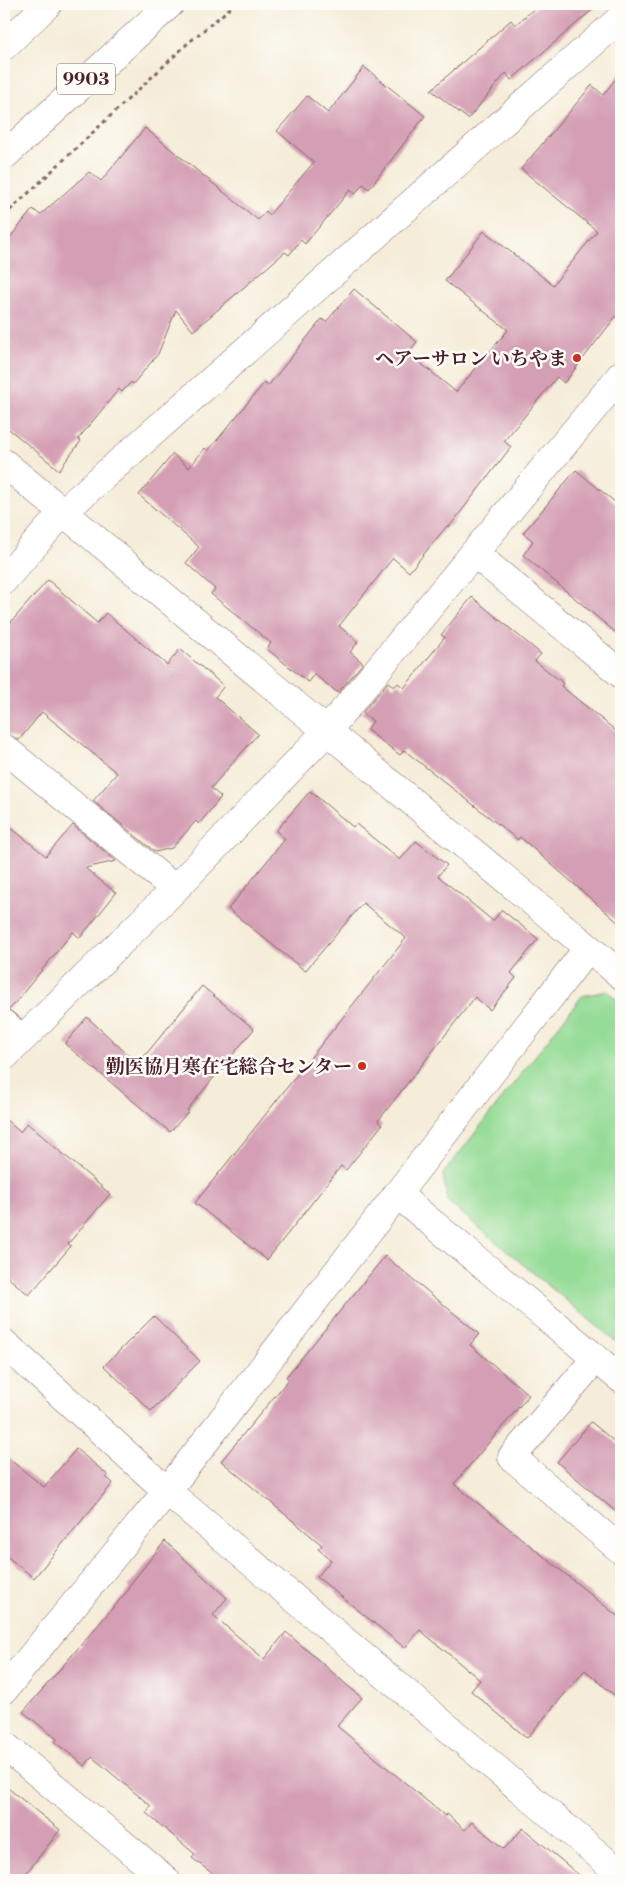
<svg xmlns="http://www.w3.org/2000/svg" width="625" height="1884" font-family="'Libre Bodoni','Noto Serif JP',serif">
	<rect width="100%" height="100%" fill="#fdfcf7"/>
	<filter id="ink" filterUnits="userSpaceOnUse"><feTurbulence type="fractalNoise" baseFrequency=".02" numOctaves="2"/><feDisplacementMap in="SourceGraphic" scale="10" xChannelSelector="R" yChannelSelector="G"/><feConvolveMatrix kernelMatrix="1 2 1 2 8 2 1 2 1" color-interpolation-filters="sRGB"/></filter>
	<filter id="wash" filterUnits="userSpaceOnUse"><feTurbulence type="fractalNoise" baseFrequency=".0096" numOctaves="4" result="noise"/><feDisplacementMap in="SourceGraphic" scale="20" xChannelSelector="R" yChannelSelector="G"/><feGaussianBlur stdDeviation="1.12" result="paint"/><feColorMatrix in="noise" values="0 0 0 0 0 0 0 0 0 0 0 0 0 0 0 0 0 1.4 0 .05"/><feComposite in="paint" operator="in"/></filter>
	<g filter="url(#wash)">
		<rect width="100%" height="100%" fill="#f5edd9"/>
		<polygon fill="#95dc96" stroke="#707e60" points="607,991 621,1003 621,1346 447,1201 443,1174 582,996"/>
		<g id="blocks">
			<g fill="#d49fb4">
				<polygon points="540,4 599,4 511,80 506,73 468,119 431,90 511,20 515,25"/>
				<polygon points="364,67 425,116 369,189 363,184 355,194 350,190 305,244 301,240 289,255 285,252 193,331 176,310 158,354 133,384 131,382 122,392 119,389 78,439 81,441 59,470 4,425 4,245 33,209 40,215 89,172 101,181 145,128 258,220 266,211 269,215 314,162 277,131 307,96 328,113"/>
				<polygon points="621,72 621,310 564,383 557,377 504,441 511,447 449,527 447,526 409,572 393,558 339,626 358,642 350,652 363,663 338,693 314,674 308,682 267,649 271,643 211,594 215,589 186,563 199,547 139,495 173,454 189,468 205,448 208,451 264,383 268,386 322,319 326,322 354,289 417,342 408,353 456,392 508,330 445,281 484,231 553,285 597,231 521,169 592,85 603,95"/>
				<polygon points="576,470 621,507 621,637 523,555 533,541 523,533"/>
				<polygon points="48,580 97,623 106,613 167,665 180,649 224,686 215,697 258,734 211,788 221,797 199,824 196,821 172,848 155,852 93,801 117,773 42,712 19,740 4,733 4,630"/>
				<polygon points="472,597 541,654 535,661 563,683 561,686 621,735 621,925 520,837 518,840 404,750 400,755 367,730 373,721 362,713 388,682 394,687 398,683 404,688 445,637 441,635"/>
				<polygon points="310,791 353,827 356,824 400,860 416,841 447,865 438,876 493,921 502,910 538,939 511,973 516,978 490,1010 475,997 378,1121 382,1125 346,1170 341,1166 267,1260 195,1203 406,938 363,903 305,971 228,909 285,839 276,831"/>
				<polygon points="4,822 46,856 73,825 116,861 85,868 116,893 80,938 73,932 10,1009 4,1008"/>
				<polygon points="202,986 254,1029 187,1110 189,1111 170,1132 65,1044 87,1017 138,1064"/>
				<polygon points="4,1118 20,1132 27,1123 110,1194 68,1244 71,1246 29,1295 4,1274"/>
				<polygon points="385,1256 479,1334 470,1345 529,1395 454,1484 621,1619 621,1701 585,1670 527,1738 471,1691 480,1680 420,1630 405,1648 317,1577 331,1560 318,1549 322,1545 221,1461 289,1379 286,1377"/>
				<polygon points="154,1316 200,1361 151,1411 104,1366"/>
				<polygon points="591,1422 621,1447 621,1516 557,1462"/>
				<polygon points="76,1449 108,1475 106,1477 113,1483 34,1578 4,1554 4,1455 44,1487"/>
				<polygon points="165,1541 227,1598 213,1615 264,1659 286,1632 362,1698 337,1726 445,1816 447,1814 465,1830 472,1822 504,1849 523,1828 585,1880 221,1880 192,1858 195,1854 146,1813 151,1806 92,1757 85,1766 55,1742 57,1739 23,1712 130,1588 128,1587"/>
				<polygon points="4,1785 60,1830 21,1880 4,1880"/>
			</g>
		</g>
	</g>
	<g filter="url(#ink)">
		<use href="#blocks" fill-opacity="0" stroke="#866768" stroke-width="1"/>
		<g fill="none" stroke-linecap="round" stroke-linejoin="round">
			<defs>
				<polyline id="lane" points="4,1020 24,1036"/>
				<g id="street">
					<polyline points="4,463 621,975"/>
					<polyline points="474,553 621,674"/>
					<polyline points="4,580 63,512 621,18"/>
					<polyline points="4,748 175,889"/>
					<polyline points="4,1057 175,889 327,731 621,375"/>
					<polyline points="397,1194 621,1379"/>
					<polyline points="4,1343 167,1491 621,1874"/>
					<polyline points="596,1358 512,1457 621,1550"/>
					<polyline points="4,1690 167,1491 588,948"/>
					<polyline points="4,1745 166,1880"/>
				</g>
				<g id="primary">
					<polyline points="4,46 48,4"/>
					<polyline points="4,156 170,4"/>
				</g>
			</defs>
			<use href="#lane" stroke="#866768" stroke-width="23"/>
			<use href="#street" stroke="#866768" stroke-width="29"/>
			<use href="#primary" stroke="#866768" stroke-width="29"/>
			<polyline stroke="#866768" stroke-width="3" stroke-dasharray="4 4" stroke-linecap="butt" points="4,216 187,44 235,4"/>
			<use href="#lane" stroke="#fff" stroke-width="21"/>
			<use href="#street" stroke="#fff" stroke-width="28"/>
			<use href="#primary" stroke="#fff" stroke-width="28"/>
		</g>
	</g>
	<g fill="#c8321e" stroke="#fdfcf7" stroke-width="2">
		<circle cx="577" cy="358" r="5"/>
		<circle cx="362" cy="1066" r="5"/>
	</g>
	<g text-anchor="middle" stroke-width="5" stroke-linejoin="round" paint-order="stroke">
		<rect fill="#fdfcf7" stroke="#806168" stroke-width="1" x="57" y="63.5" width="58" height="31" rx="4"/>
		<g font-size="18" font-weight="bold" fill="#4a1f2b">
			<text x="86" y="85">9903</text>
		</g>
		<g font-size="19" font-weight="bold" fill="#4a1f2b" stroke="#fdfcf7" text-anchor="end">
			<text x="567" y="365">ヘアーサロン いちやま</text>
			<text x="352" y="1073">勤医協月寒在宅総合センター</text>
		</g>
	</g>
	<rect width="625" height="1884" fill="none" stroke="#fdfcf7" stroke-width="20"/>
</svg>
